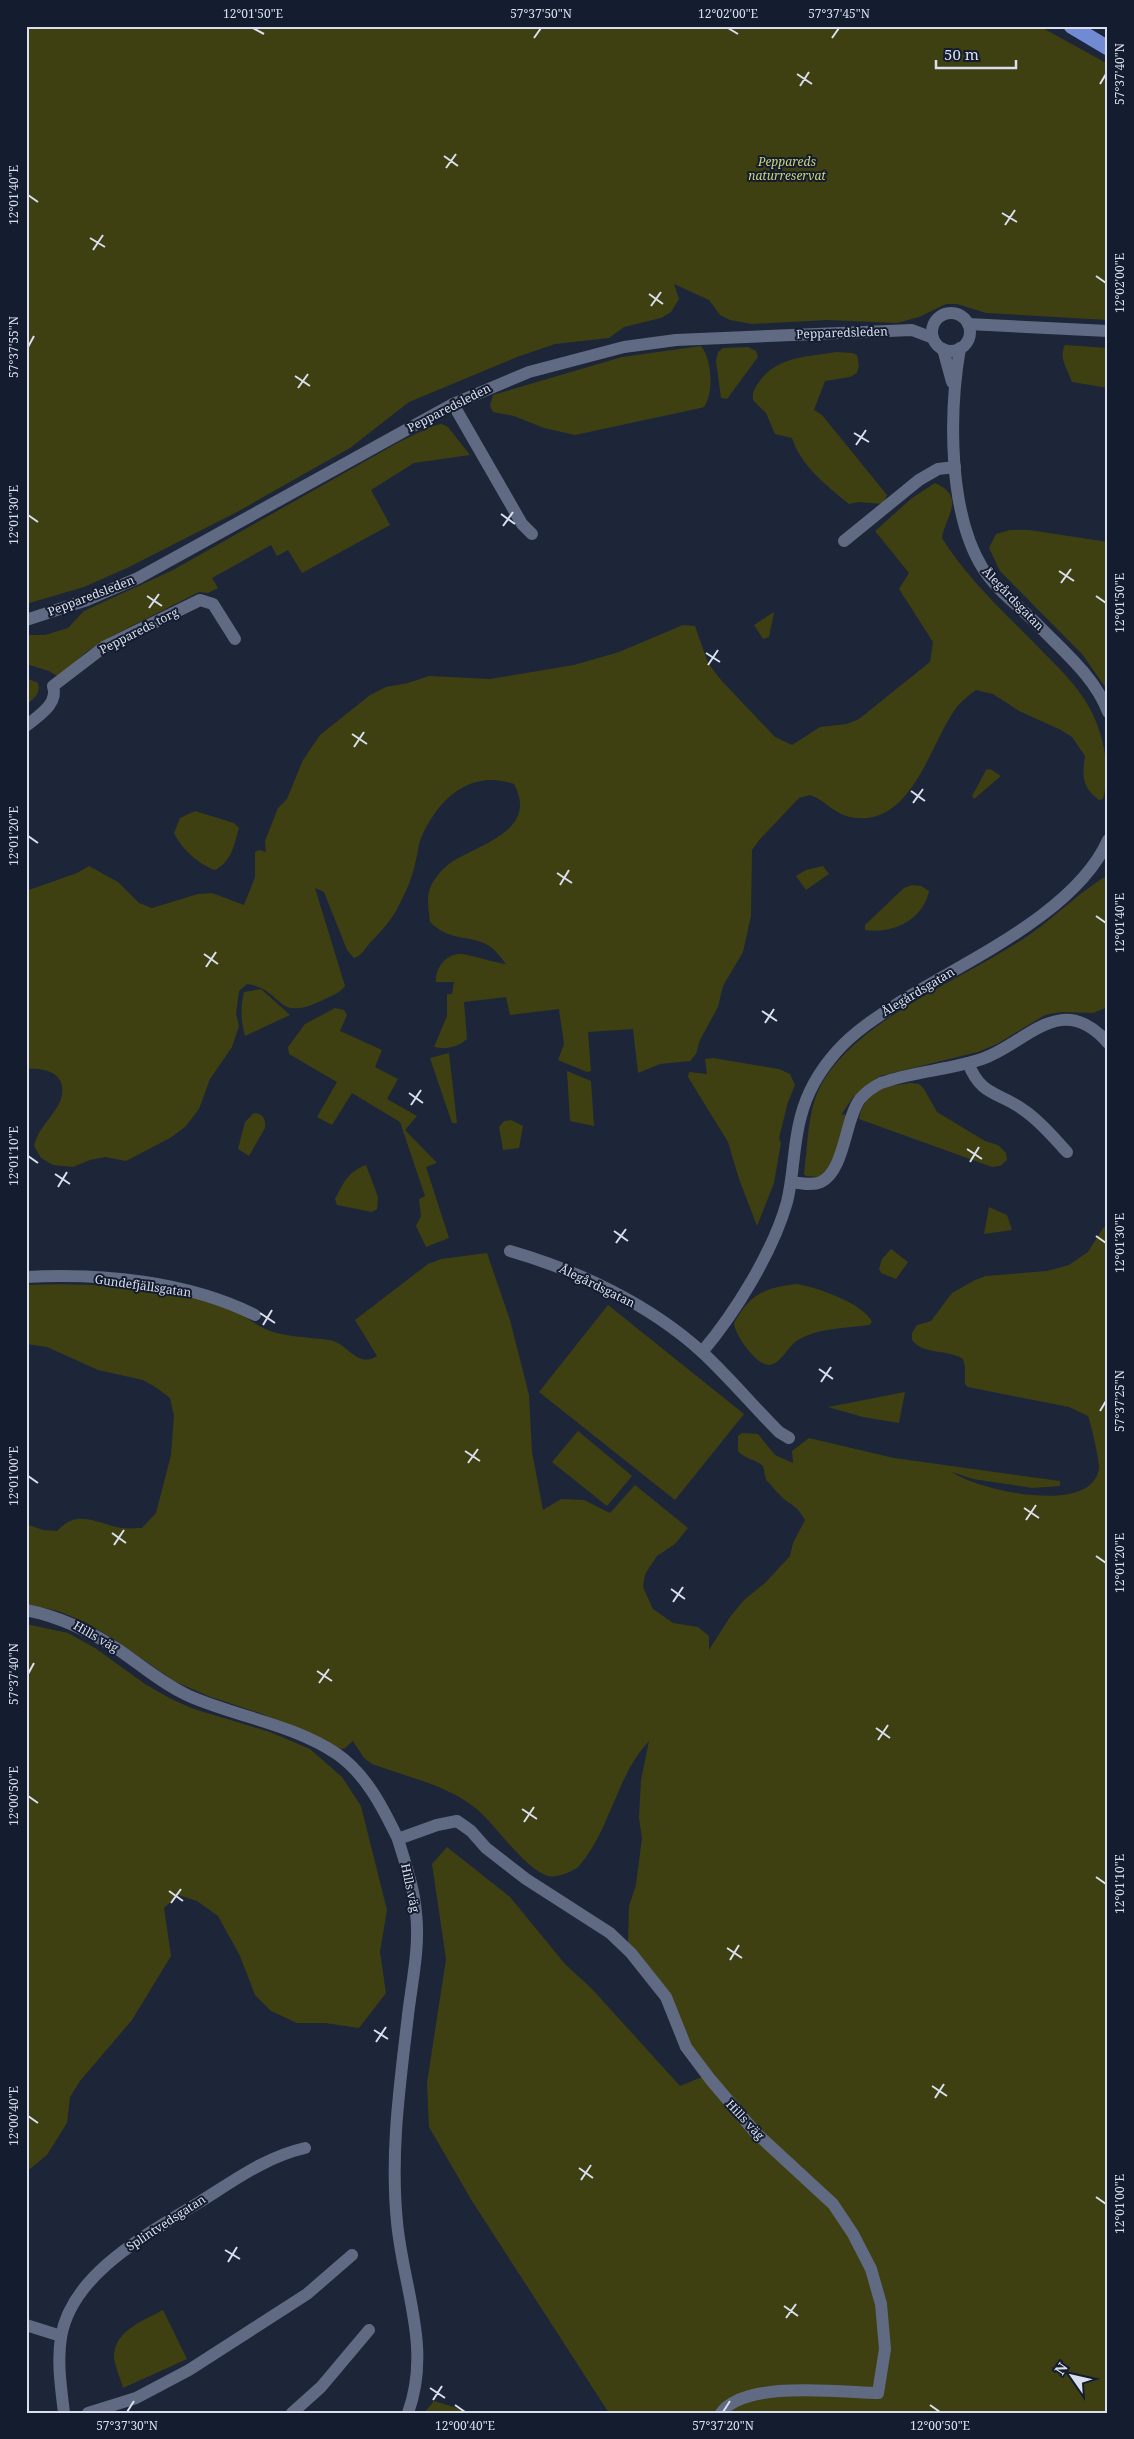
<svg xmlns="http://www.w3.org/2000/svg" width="1134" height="2439" font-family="'Noto Serif',serif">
	<rect width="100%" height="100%" fill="#1d2539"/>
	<g fill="#3e4011">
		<polygon points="26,26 1039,26 1108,64 1108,320 986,313 957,304 946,304 919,317 897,323 828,320 752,324 730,320 720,315 709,300 674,284 679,299 671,312 661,318 624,327 609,338 555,344 517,357 409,402 350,448 237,512 129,567 84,587 26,604"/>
		<path d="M1065 345 1108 348V388L1072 382C1068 370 1058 357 1065 345Z"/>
		<path d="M701 346C712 359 714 393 704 407L696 409 575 435 544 428 514 416 493 412 490 406 493 395 622 357Z"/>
		<polygon points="748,347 756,351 758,357 727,399 721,398 716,361 718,352 723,348"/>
		<path d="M837 352 852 353 857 355 859 366 857 373 850 377 825 381 814 410 822 415 887 495 883 504 859 502 849 504C827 486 801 466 792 438L775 434 766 413 753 400C752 392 755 388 759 382 777 356 807 357 837 352Z"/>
		<polygon points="442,424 448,427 470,455 414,463 371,490 390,525 302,573 288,550 277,556 271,545 212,578 218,588 208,593 199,592 112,636 86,652 59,677 49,671 26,664 26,635 45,635 68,628 84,611 173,570 399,442 432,426"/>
		<path d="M935 483C967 497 945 517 942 538 968 580 1006 614 1040 649 1057 666 1077 685 1089 707 1104 734 1111 769 1103 799L1099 800C1082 788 1082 776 1085 756L1072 737 1061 730 1019 711 993 694 976 690C968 696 960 702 954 711 928 749 909 833 846 816 833 812 823 799 810 795L799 798 760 839 752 850 751 916 743 952 723 986 718 1007 700 1040 696 1054 690 1061 660 1064 638 1073 633 1029 588 1032 591 1071 587 1072 558 1060 564 1044 559 1009 510 1015 506 997 464 1002 467 1039C458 1047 446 1050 434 1047L447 1016V994H452L454 982H436C435 970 444 955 459 954 466 953 495 963 506 964 502 959 497 952 492 948 473 933 452 944 430 922 429 912 426 898 430 888 434 879 441 870 449 864 475 845 540 832 514 784 470 769 438 799 421 838 418 845 418 853 416 860 413 875 407 890 400 903 393 919 382 930 370 943 364 949 363 955 354 958L347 950 324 892 315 888 345 986C340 993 331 996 323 1000 274 1024 285 989 247 984L239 991 236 1014 239 1026 232 1047 210 1079 199 1109 185 1127 170 1138 126 1161 105 1157 90 1160 73 1167 53 1165 41 1158 34 1146C39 1126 56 1114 61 1099 68 1074 47 1067 26 1069V891L77 873 89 866 118 882 139 903 152 908 198 894 212 893 244 905 255 877V852L259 850 266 852 265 841 278 808 287 799 303 760 320 735 370 695 386 687 408 683 429 676 490 679 574 665 619 652 683 625 695 626 708 663 721 680 775 737 792 745 820 727 847 724 859 719 930 662 933 642 899 589 909 573 875 531 912 498Z"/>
		<polygon points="1010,530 1029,530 1108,542 1108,691 1082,654 1000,571 989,548 996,534"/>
		<polygon points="774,612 769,637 763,639 754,625"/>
		<path d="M26 678 38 683C41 694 34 698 26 705Z"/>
		<polygon points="990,769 1001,776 974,799 972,796 986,770"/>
		<path d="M195 811 234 823 239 828C234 845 232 861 215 870 199 865 181 848 174 833L180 818Z"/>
		<polygon points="823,866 829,874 806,890 796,876 806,870"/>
		<path d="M1108 875V1007L1093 1013 1061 1012 1045 1015 997 1044 978 1052 880 1076 853 1097 841 1115 845 1114 846 1119C839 1138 835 1164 819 1177L806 1176 804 1174C808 1146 807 1111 821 1085 860 1016 968 978 1032 933 1058 914 1081 891 1108 875Z"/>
		<path d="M912 885 921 886 929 891C923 920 893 934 865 930V925L904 888Z"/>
		<path d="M261 989 290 1015 245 1036C241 1021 240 1008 244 992Z"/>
		<polygon points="335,1008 344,1010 347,1015 340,1031 382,1050 375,1067 398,1079 387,1099 417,1116 405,1130 437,1163 426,1167 449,1238 426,1247 416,1226 421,1216 419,1199 425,1196 400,1122 352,1093 332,1125 317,1117 337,1082 289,1054 288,1047 305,1024"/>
		<polygon points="449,1053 457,1123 452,1123 430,1058"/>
		<polygon points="713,1058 779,1069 790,1074 795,1085 788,1102 779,1138 781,1143 774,1183 757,1226 739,1179 728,1142 688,1077 689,1072 707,1074 705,1059"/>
		<polygon points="567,1071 591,1081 594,1126 570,1121"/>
		<path d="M911 1083 919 1084 924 1089 937 1112 985 1141 998 1145 1006 1153 1007 1160 1000 1166 992 1167 859 1119C865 1090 885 1086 911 1083Z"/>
		<path d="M254 1113C263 1113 266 1120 265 1128L249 1156 238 1149 245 1122Z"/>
		<polygon points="511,1120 523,1126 519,1148 503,1150 499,1127 504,1121"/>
		<path d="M366 1165 378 1197 377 1209 372 1212 337 1205 335 1199C344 1182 348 1172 366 1165Z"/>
		<polygon points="989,1207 1007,1215 1012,1230 984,1234"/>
		<path d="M1108 1225V2413H609L472 2201 429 2127 427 2083 446 1959 432 1864 447 1847 510 1897 565 1964 592 1989 680 2086 709 2074 628 1942 629 1906 636 1885 642 1838 639 1818 641 1780 649 1741C616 1776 611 1829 579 1866 573 1872 556 1878 548 1876 525 1869 497 1827 479 1811 451 1786 407 1777 372 1764L364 1758 353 1741 344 1749 338 1748 262 1714 208 1696 174 1681 112 1638 85 1622 58 1611 26 1604V1524L43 1530 57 1531C79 1508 96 1524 122 1528 129 1529 136 1528 142 1528L156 1513 171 1455 174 1416 170 1398 157 1388 143 1380 98 1370 47 1347 26 1344V1285C80 1282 136 1287 189 1296 199 1298 210 1299 219 1302 235 1308 249 1321 265 1329 284 1337 308 1337 329 1340 349 1343 356 1369 377 1356L355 1320 428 1264 441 1259 487 1253 510 1320 529 1395 532 1452 543 1510 561 1499 584 1500 610 1513 635 1485 688 1528 675 1544 657 1556 645 1574 643 1587 653 1609 673 1623 698 1627 709 1636V1650L730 1617 744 1600 766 1582 790 1556 793 1543 805 1520C795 1502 791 1507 780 1495 774 1490 772 1485 766 1480L763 1466C755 1459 745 1459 738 1451V1436L742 1433 758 1434 775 1455 793 1463 792 1451 809 1438 894 1458 1060 1481V1486L1032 1488 973 1479 952 1472C977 1490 1093 1517 1099 1468 1100 1462 1091 1424 1088 1416L1069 1407 968 1387 965 1384V1367L963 1359C948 1349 923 1355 912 1340V1333L917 1325 931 1321 952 1293 975 1280 986 1276 1047 1271 1069 1265 1088 1252 1103 1228Z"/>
		<polygon points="891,1249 908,1262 896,1279 881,1273 879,1269 882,1259"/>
		<path d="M796 1284C814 1286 865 1304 872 1322L869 1325C846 1328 818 1328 798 1340 788 1346 781 1364 769 1365 757 1366 734 1334 734 1323 750 1294 764 1288 796 1284Z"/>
		<polygon points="608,1305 744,1414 675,1500 539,1392"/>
		<polygon points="905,1392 899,1423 863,1417 828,1407"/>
		<polygon points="578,1431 632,1476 607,1506 552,1462"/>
		<polygon points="26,1624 68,1633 95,1648 145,1684 171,1699 194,1709 270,1732 310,1749 342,1777 361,1806 387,1910 380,1952 386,1993 359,2028 325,2023 297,2023 271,2011 255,1995 240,1956 218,1916 197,1901 178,1895 164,1908 171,1956 132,2020 80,2081 70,2097 67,2123 47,2155 26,2172"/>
		<path d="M163 2310 187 2359 123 2388C121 2379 113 2363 114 2354 117 2329 145 2320 163 2310Z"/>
		<polygon points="434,2401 473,2413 424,2413"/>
	</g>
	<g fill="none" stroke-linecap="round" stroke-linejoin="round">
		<g stroke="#606a82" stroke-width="12">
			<circle cx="951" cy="332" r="19"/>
			<polyline points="968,324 1108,331"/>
			<path d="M960 348C949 412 948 511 982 567 995 589 1019 606 1037 624 1063 651 1095 677 1108 712"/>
			<polyline points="943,349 952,382"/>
			<polyline points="453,404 522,524 532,534"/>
			<polyline points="844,541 919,480 938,469 955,467"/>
			<polyline points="26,620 87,600 138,578 453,404 529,372 624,347 676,340 912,330 933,338"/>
			<path d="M26 726C38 716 59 704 53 686L104 647 200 600 213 604 235 639"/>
			<path d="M968 1063C982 1098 999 1091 1025 1111 1041 1122 1054 1138 1067 1152"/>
			<path d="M791 1182C800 1183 812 1186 821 1182 845 1170 845 1119 860 1099 866 1092 873 1087 881 1083 914 1071 950 1070 982 1059 1026 1044 1061 989 1108 1043"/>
			<path d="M510 1251C579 1271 649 1304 702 1352 729 1377 753 1406 779 1432L789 1438"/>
			<path d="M26 1277C101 1273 187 1281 255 1315"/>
			<path d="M702 1352C735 1313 773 1252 787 1202 794 1174 793 1144 801 1116 807 1092 821 1069 837 1051 855 1031 877 1017 900 1002 965 961 1076 913 1108 840"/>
			<path d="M26 1610C61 1617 90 1631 119 1650 142 1666 163 1684 189 1696 237 1717 292 1724 337 1754 366 1774 383 1808 398 1839L437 1825 457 1821 471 1831 486 1848 526 1879 610 1933 631 1953 666 1997 686 2047 710 2079 755 2132 833 2204 853 2234 871 2269 881 2304 885 2349 878 2393C839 2392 745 2380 721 2413"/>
			<path d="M398 1839C405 1863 414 1887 416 1913 420 1946 412 1981 408 2015 400 2084 390 2152 397 2222 403 2288 432 2347 408 2413"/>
			<polyline points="26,2325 61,2336"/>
			<path d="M64 2413C61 2388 57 2362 61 2337 72 2273 148 2234 198 2203 232 2182 265 2157 305 2148"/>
			<polyline points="88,2413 136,2398 189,2370 307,2294 352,2255"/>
			<polyline points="292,2413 321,2387 369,2330"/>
		</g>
		<polyline stroke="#708bd4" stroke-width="15" points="1071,26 1108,48"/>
	</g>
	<path fill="none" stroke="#d9dfed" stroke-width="2" d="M253 28 264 34M728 28 738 34M534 38 541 28M832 38 839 28M797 74 812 84M1100 84 1106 74M800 86 809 72M444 156 458 166M446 168 456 154M28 195 38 202M1002 213 1017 222M1005 225 1015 210M90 238 105 247M93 250 103 235M1096 276 1106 283M649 294 663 304M651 306 661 292M28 347 34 336M295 376 310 386M298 388 308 374M854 433 869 442M856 445 866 430M501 514 515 524M28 515 38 522M503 526 513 512M1059 571 1074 581M1061 583 1071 569M147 596 162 606M1096 596 1106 603M149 608 159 594M706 653 720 662M708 665 718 650M352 734 367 744M354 747 364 732M911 791 925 801M913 803 923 789M28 836 38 843M557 873 572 883M560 885 569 870M1096 916 1106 923M204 954 218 964M206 967 216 952M762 1011 777 1021M765 1023 774 1009M409 1093 423 1103M411 1105 421 1090M967 1149 982 1159M28 1156 38 1163M970 1162 979 1147M55 1174 70 1184M58 1187 67 1172M614 1231 628 1241M1096 1236 1106 1243M616 1243 626 1229M260 1313 275 1323M263 1325 272 1310M819 1369 833 1379M821 1382 831 1367M1100 1411 1106 1401M465 1451 480 1461M468 1463 478 1449M28 1476 38 1483M1024 1508 1039 1518M1026 1520 1036 1505M112 1533 126 1543M114 1545 124 1530M1096 1556 1106 1563M671 1589 685 1599M673 1602 683 1587M317 1671 332 1681M28 1674 34 1663M319 1683 329 1669M876 1728 890 1738M878 1740 888 1725M28 1796 38 1803M522 1809 537 1819M524 1822 534 1807M1096 1877 1106 1884M169 1891 183 1901M171 1903 181 1889M727 1948 742 1958M730 1960 739 1945M374 2030 388 2039M376 2042 386 2027M932 2086 947 2096M935 2098 944 2084M28 2116 38 2123M579 2168 593 2178M581 2180 591 2165M1096 2197 1106 2204M225 2250 240 2259M228 2262 237 2247M784 2306 798 2316M786 2318 796 2304M430 2388 445 2398M433 2400 442 2386M455 2405 465 2412M930 2405 940 2412M127 2412 134 2401M723 2412 730 2401"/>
	<g text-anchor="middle" stroke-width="4" stroke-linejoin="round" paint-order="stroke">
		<g font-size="12" font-style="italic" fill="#cdd27d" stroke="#141c2f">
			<text x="787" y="166">Peppareds<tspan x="787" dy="14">naturreservat</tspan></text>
		</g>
		<g font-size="12" fill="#d9dfed" stroke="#141c2f">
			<text transform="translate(842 333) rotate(-2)" y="4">Pepparedsleden</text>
			<text transform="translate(449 408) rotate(-27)" y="4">Pepparedsleden</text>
			<text transform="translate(91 596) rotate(-21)" y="4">Pepparedsleden</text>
			<text transform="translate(1013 599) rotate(46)" y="4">Ålegårdsgatan</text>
			<text transform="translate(139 631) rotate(-27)" y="4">Peppareds torg</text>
			<text transform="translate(918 992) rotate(-31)" y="4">Ålegårdsgatan</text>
			<text transform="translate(143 1286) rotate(8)" y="4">Gundefjällsgatan</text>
			<text transform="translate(597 1286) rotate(26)" y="4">Ålegårdsgatan</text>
			<text transform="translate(96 1637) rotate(30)" y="4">Hills väg</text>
			<text transform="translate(410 1888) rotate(78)" y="4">Hills väg</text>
			<text transform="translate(745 2120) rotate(47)" y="4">Hills väg</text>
			<text transform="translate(166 2223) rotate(-33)" y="4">Splintvedsgatan</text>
		</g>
	</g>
	<rect width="1134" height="2439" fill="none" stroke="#141c2f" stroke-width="55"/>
	<g transform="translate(1072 2376) rotate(304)" stroke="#141c2f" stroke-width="4" paint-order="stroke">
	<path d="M0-4L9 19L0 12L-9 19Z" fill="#d9dfed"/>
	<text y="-8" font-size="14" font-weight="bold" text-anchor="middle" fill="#d9dfed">N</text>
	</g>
	<path d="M936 60v8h80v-8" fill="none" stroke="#d9dfed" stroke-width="2.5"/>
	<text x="944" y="60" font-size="15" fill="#d9dfed" stroke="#141c2f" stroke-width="4" paint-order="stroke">50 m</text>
	<rect x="28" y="28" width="1078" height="2384" fill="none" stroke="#d9dfed" stroke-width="2"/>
	<g font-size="12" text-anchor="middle" fill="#d9dfed">
		<text x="253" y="18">12°01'50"E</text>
		<text x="541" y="18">57°37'50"N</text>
		<text x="728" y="18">12°02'00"E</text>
		<text x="839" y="18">57°37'45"N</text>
		<text transform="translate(1120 74) rotate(-90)" y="4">57°37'40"N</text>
		<text transform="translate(14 195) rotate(-90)" y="4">12°01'40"E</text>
		<text transform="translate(1120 283) rotate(-90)" y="4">12°02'00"E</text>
		<text transform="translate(14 347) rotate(-90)" y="4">57°37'55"N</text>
		<text transform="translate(14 515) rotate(-90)" y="4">12°01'30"E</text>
		<text transform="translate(1120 603) rotate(-90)" y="4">12°01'50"E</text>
		<text transform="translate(14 836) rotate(-90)" y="4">12°01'20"E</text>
		<text transform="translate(1120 923) rotate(-90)" y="4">12°01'40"E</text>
		<text transform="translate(14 1156) rotate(-90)" y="4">12°01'10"E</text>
		<text transform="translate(1120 1243) rotate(-90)" y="4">12°01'30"E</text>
		<text transform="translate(1120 1401) rotate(-90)" y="4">57°37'25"N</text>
		<text transform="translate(14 1476) rotate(-90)" y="4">12°01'00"E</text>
		<text transform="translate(1120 1563) rotate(-90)" y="4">12°01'20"E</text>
		<text transform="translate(14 1674) rotate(-90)" y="4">57°37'40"N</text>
		<text transform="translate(14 1796) rotate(-90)" y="4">12°00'50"E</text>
		<text transform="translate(1120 1884) rotate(-90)" y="4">12°01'10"E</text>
		<text transform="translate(14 2116) rotate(-90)" y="4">12°00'40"E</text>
		<text transform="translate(1120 2204) rotate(-90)" y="4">12°01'00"E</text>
		<text x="127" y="2430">57°37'30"N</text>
		<text x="465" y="2430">12°00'40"E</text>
		<text x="723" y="2430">57°37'20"N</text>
		<text x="940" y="2430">12°00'50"E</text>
	</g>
</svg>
